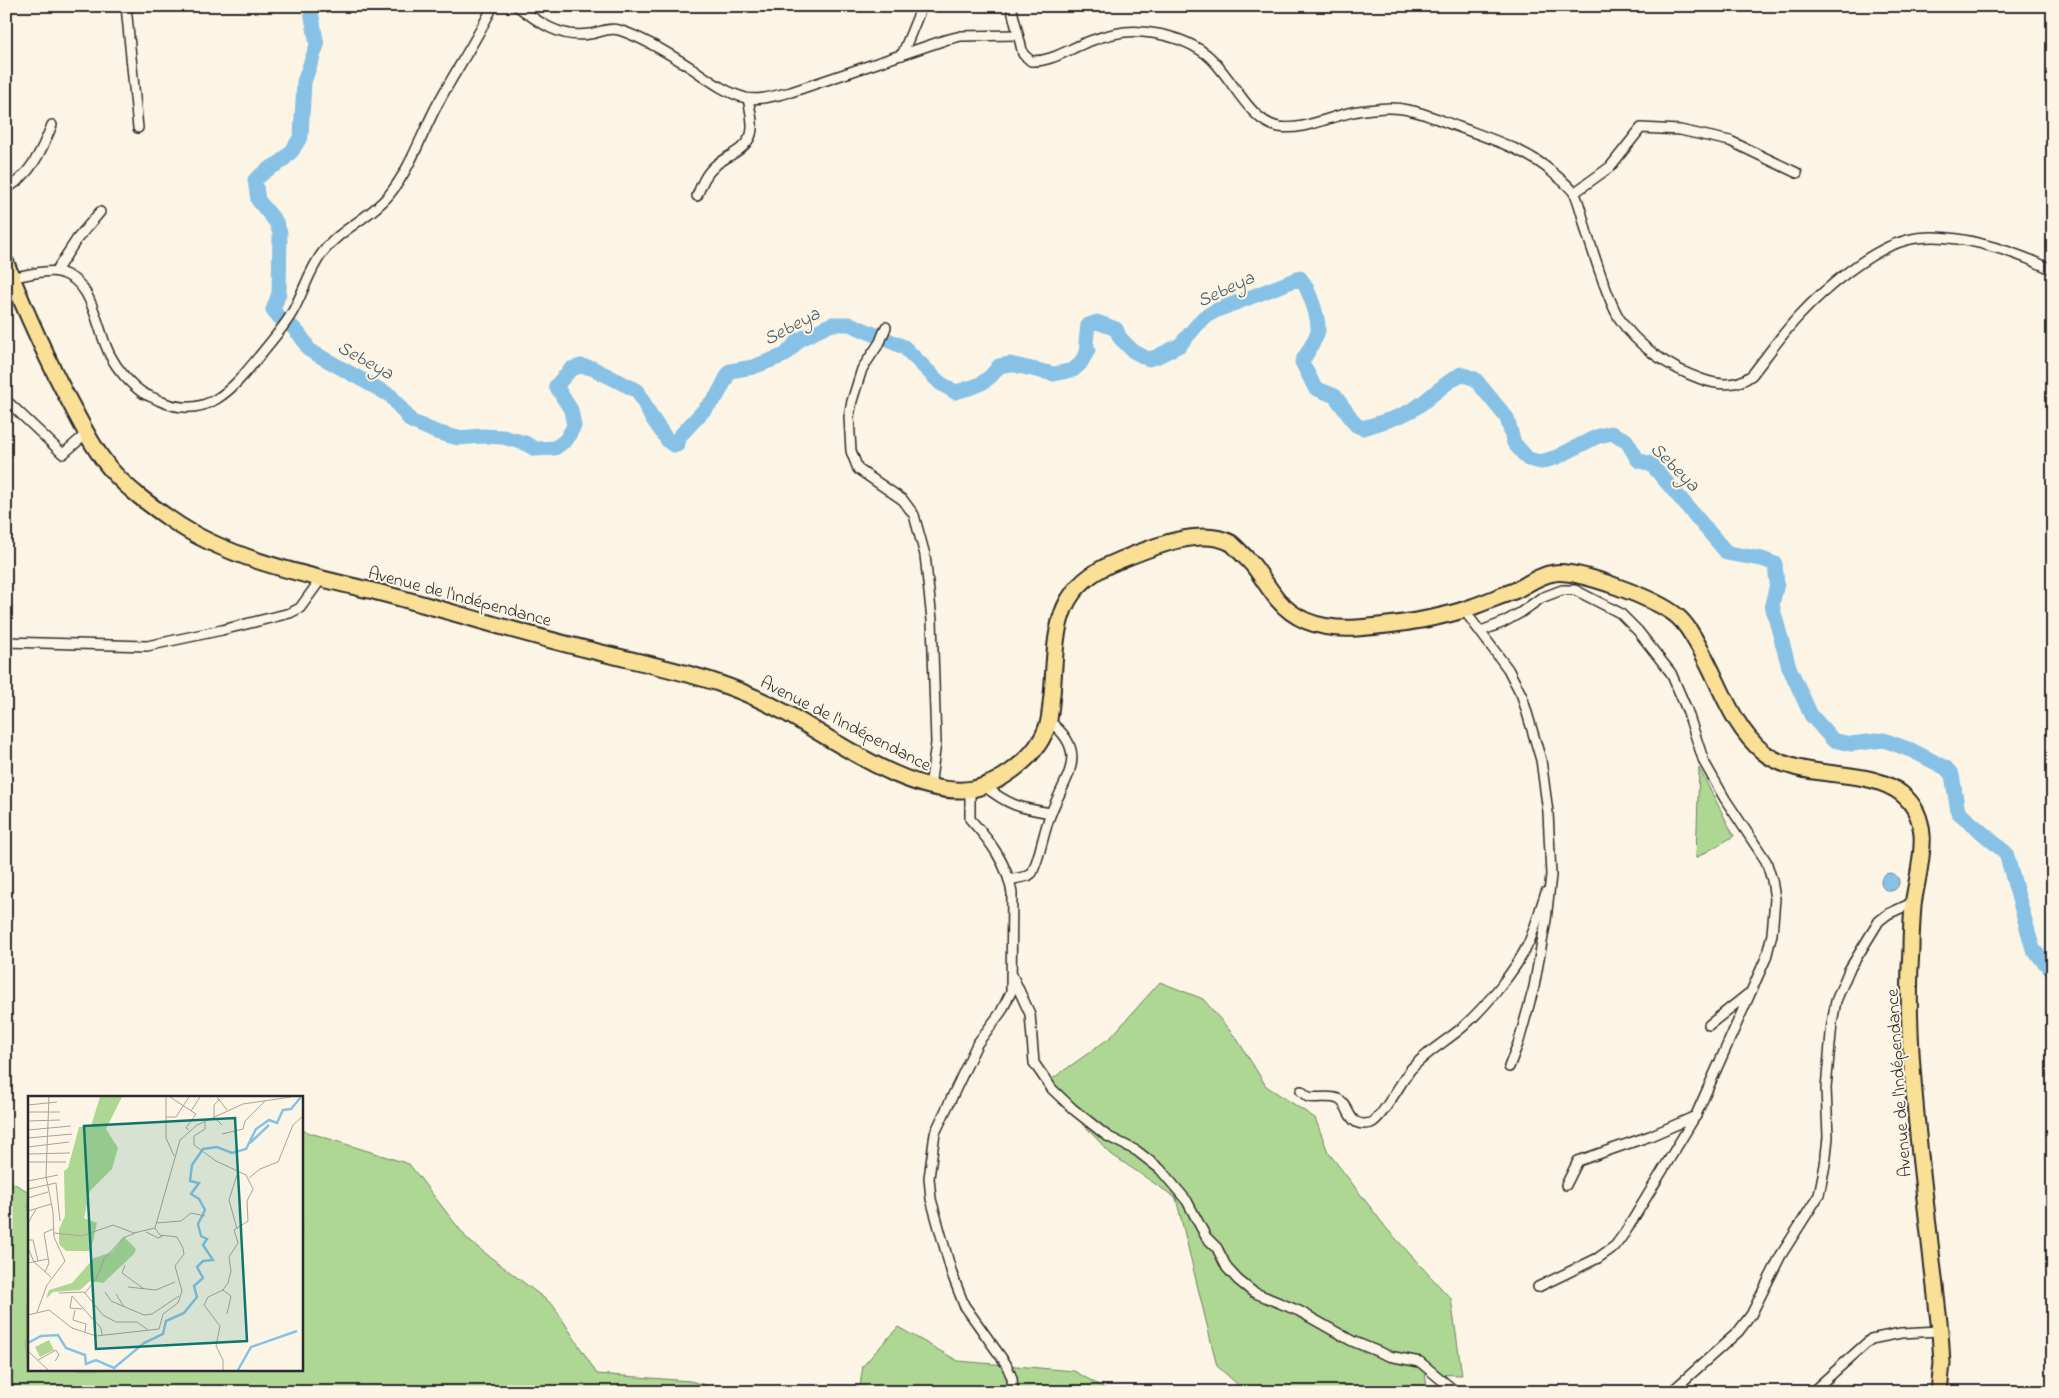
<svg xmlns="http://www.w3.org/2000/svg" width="2059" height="1398" font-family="'Indie Flower',sans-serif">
	<rect width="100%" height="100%" fill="#fcf5e5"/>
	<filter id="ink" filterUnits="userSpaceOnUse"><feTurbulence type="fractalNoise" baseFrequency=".02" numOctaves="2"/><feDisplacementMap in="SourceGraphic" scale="10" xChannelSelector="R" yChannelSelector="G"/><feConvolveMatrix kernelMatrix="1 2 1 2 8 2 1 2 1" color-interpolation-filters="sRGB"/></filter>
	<g filter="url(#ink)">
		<polygon fill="#f0e0c8" points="1829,1382 1846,1385 1867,1392 1817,1392"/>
		<g fill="#aed794" stroke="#6c8160">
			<polygon points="1699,768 1734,836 1696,858"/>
			<polygon points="1160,982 1203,999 1237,1039 1266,1086 1315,1118 1328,1152 1387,1229 1451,1299 1462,1375 1425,1374 1428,1392 1246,1392 1217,1366 1176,1198 1111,1154 1045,1084 1111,1037"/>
			<polygon points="301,1130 409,1164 468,1240 553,1305 597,1374 690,1381 732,1392 6,1392 6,1179 29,1192 29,1369 301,1369"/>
			<polygon points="898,1327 958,1361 1074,1371 1111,1392 859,1392 863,1366"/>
		</g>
		<circle fill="#87c2e6" stroke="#62869b" cx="1890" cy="882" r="9"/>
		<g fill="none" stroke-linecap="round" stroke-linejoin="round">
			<path stroke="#87c2e6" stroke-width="15" d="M310 6 317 45 304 82 301 136 292 151 281 162 267 170 255 180 258 200 276 222 280 233 279 293 273 310C277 317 279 317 285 321 295 328 304 339 309 350L391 396 411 421 436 432 458 438 482 436 503 437 525 443 535 449 555 448 566 440 574 426 571 410 556 386 571 369 581 366 592 368 638 391 650 415 668 441 673 445H677L679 437 717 396 730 371 753 367 785 355 800 339 832 324H850L904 347 940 383 955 392C975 387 987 384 999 366L1010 364 1054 374 1073 370 1080 364 1088 350 1086 342 1088 325 1097 322 1116 329 1120 338 1133 351 1148 359 1156 357 1180 345 1203 318 1215 311 1300 278C1308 287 1319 317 1318 330 1318 337 1306 354 1302 362L1315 388 1335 396 1356 425 1363 428C1382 422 1404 417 1421 404 1435 393 1445 383 1461 374L1475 379 1507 418 1514 443 1528 459 1541 462 1557 457 1596 437 1611 433 1626 440 1638 460 1651 464 1727 553 1762 559 1775 564 1777 584 1772 604 1774 613 1789 667 1811 715 1833 740 1851 744 1884 740 1913 751 1946 768 1952 775 1958 812 2006 853 2033 949 2053 972"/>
			<defs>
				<g id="minor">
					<polyline points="126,6 138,128"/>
					<path d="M517 6C538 22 561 39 589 34 599 33 608 27 619 30 641 37 673 56 693 69 709 80 726 93 746 98 760 101 777 95 791 92L945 40 961 36 1018 35"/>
					<path d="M1011 6 1023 54 1031 61C1052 62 1070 48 1090 41 1106 35 1126 30 1143 32 1165 34 1189 41 1206 54 1230 72 1248 122 1279 127 1305 131 1332 115 1358 111 1374 109 1392 106 1408 110 1425 113 1442 121 1459 127 1491 139 1527 150 1552 172 1559 178 1570 186 1575 194 1581 207 1584 224 1588 237 1597 262 1606 296 1619 318 1637 346 1670 368 1701 379 1717 385 1737 387 1752 375 1767 356 1782 334 1799 316 1824 289 1871 249 1907 240 1950 229 2014 251 2053 270"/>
					<polyline points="902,55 922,6"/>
					<path d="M6 189C31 175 42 150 52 125"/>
					<polyline points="1574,193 1610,167 1641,128 1680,130 1730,141 1797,173"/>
					<path d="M697 196C702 183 706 173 717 164 729 155 743 151 750 137 755 127 750 109 748 99"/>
					<polyline points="56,271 77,239 100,212"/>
					<path d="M12 277C24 276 47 269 58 272 95 280 95 327 110 355 117 369 130 384 143 393 148 396 155 398 160 401 208 422 234 387 261 354 272 340 285 326 293 311 304 291 309 270 323 252 340 229 370 218 389 195 410 169 421 136 436 107 454 73 476 41 493 6"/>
					<polyline points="886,327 880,342 862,369 852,401 849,417 851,451 858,469 903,500 914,515 925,555 932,620 936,743 930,787"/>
					<polyline points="6,400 63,454 86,434"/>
					<polyline points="1464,610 1508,669 1522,696 1541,760 1548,812 1551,875 1546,920 1534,987 1519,1041 1509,1067"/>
					<polyline points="1481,631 1502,623 1520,613 1541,598 1562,590 1575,590 1620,613 1638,631 1671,673 1687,710 1704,762 1725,799 1766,861 1772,880 1775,899 1772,934 1766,958 1696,1115 1626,1231 1615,1246 1598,1258 1538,1287"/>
					<polyline points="6,642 147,646 222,630 290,613 300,608 321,579"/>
					<path d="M983 785C1008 805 1019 808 1051 813"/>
					<path d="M970 790V819C990 841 1007 863 1012 893L1011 992 1001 1012 977 1044 935 1133 929 1178 931 1199 952 1274 964 1305 1006 1364 1012 1378 1013 1392"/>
					<path d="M1009 880 1028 876 1032 873C1041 854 1043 833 1051 813 1065 777 1091 753 1049 721"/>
					<polyline points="1012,975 1030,1014 1034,1063 1052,1089 1073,1109 1107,1136 1137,1151 1160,1169 1187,1201 1206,1237 1217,1248 1227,1268 1238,1280 1253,1292 1299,1311 1352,1341 1389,1356 1420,1362 1456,1392"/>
					<polyline points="1709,1025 1748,994"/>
					<path d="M1301 1091 1308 1097C1317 1099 1329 1095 1338 1099 1351 1104 1346 1129 1371 1123 1381 1120 1402 1080 1411 1069 1427 1051 1447 1041 1464 1026 1486 1006 1517 969 1529 942 1536 926 1540 908 1546 892"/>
					<polyline points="1566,1185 1578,1161 1650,1136 1696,1116"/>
					<polyline points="1671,1392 1738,1332 1751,1315 1781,1255 1819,1195 1825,1165 1828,1137 1826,1088 1832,1023 1836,1001 1849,970 1879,921 1888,914 1914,902"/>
					<polyline points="1812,1392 1871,1339 1901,1333 1940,1331"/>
				</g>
				<path id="trunk" d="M6 263C26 313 48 362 74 410 85 431 97 454 113 472 129 490 150 505 170 519 226 559 310 576 377 592 448 610 518 633 590 650 633 661 676 669 718 683 742 691 764 701 786 713 836 741 915 799 973 789 988 786 1001 779 1013 770 1029 758 1042 744 1048 724 1050 718 1051 702 1052 695 1057 635 1051 587 1118 561 1148 549 1199 526 1231 543 1234 545 1249 561 1252 564 1261 575 1268 588 1278 600 1298 624 1326 630 1357 628 1395 625 1436 620 1472 607 1486 602 1500 596 1514 591 1527 585 1539 575 1554 573 1578 569 1657 599 1677 616 1688 625 1695 640 1702 652 1721 686 1732 726 1763 752 1802 783 1867 765 1902 794 1936 822 1918 869 1913 905 1912 919 1911 934 1911 949 1906 1018 1913 1086 1920 1155 1927 1213 1933 1272 1940 1331L1942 1363 1939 1392"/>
			</defs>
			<use href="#minor" stroke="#2b2b2b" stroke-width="12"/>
			<use href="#trunk" stroke="#2b2b2b" stroke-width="19"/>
			<use href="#minor" stroke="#fcf5e5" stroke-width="9"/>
			<use href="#trunk" stroke="#fadf96" stroke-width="15"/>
		</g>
	</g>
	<g text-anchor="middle" stroke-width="4" stroke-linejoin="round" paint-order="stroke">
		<g font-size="18" fill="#2b2b2b" stroke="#fcf5e5">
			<text transform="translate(460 596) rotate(15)" y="6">Avenue de l'Indépendance</text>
			<text transform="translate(846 723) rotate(27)" y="6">Avenue de l'Indépendance</text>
			<text transform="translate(1898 1083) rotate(-94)" y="6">Avenue de l'Indépendance</text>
		</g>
		<g font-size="19" font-style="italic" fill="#475863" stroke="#fcf5e5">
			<text transform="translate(1225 288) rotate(-25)" y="7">Sebeya</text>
			<text transform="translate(791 325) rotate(-28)" y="7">Sebeya</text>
			<text transform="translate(366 359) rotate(29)" y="7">Sebeya</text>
			<text transform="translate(1676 466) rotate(45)" y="7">Sebeya</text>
		</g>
	</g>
	<g transform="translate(28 1096)">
		<rect width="275" height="275" fill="#fcf5e5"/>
		<path d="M72 1H94L78 33 90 52 84 73 62 95 56 122 69 127 65 146 61 155H38L31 148V133L37 120 36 75 40 72 51 31 63 30ZM96 141 108 153 106 158 75 187 62 185 52 194 25 196 18 203 21 194 44 187 66 162 84 156ZM21 244 26 254 12 261 7 251Z" fill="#aed794"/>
		<path fill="none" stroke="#87c2e6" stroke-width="2.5" d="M222 47 241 29M0 247 13 240 30 239 38 252 57 259 58 268 68 264 86 272 116 247 135 238 138 225 156 217 169 201 166 190 175 182 169 171 175 165 185 164 175 149 179 143 173 140 170 128 177 114 171 103 163 98 171 87 162 85 164 69 175 53 189 51 204 57 218 53 228 33 241 24 249 27 255 14 263 13 273 1M210 274 223 251 269 235"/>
		<path fill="none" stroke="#a8a49b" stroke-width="1" d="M138 1V42L146 60M142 1 168 18 158 32 161 34M189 1 199 14M192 3 186 9V21L194 29M0 9 29 6M163 15 172 1M0 16H32M138 21H148L161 1M0 25 32 24M177 26V33L166 40V49L188 65 218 79 225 93 219 105 220 125 206 134 210 147 201 161 203 175 200 187 195 194 180 201 176 209 192 230 188 250 195 264V274M0 34 43 30M194 38 215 33 217 25 237 5M0 42 44 38M0 51 41 46M0 58 42 57M0 66H38M221 82 232 73 250 66 265 29 275 20M0 85 30 79M0 93 28 87 32 125M0 102 20 96M0 115 23 108M0 127 8 113M128 127 153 125 163 117 177 120M209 133 201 104 210 76M118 136 130 142 135 140M26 137 54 140 85 129 106 137 127 132M0 144H5L10 165M0 152 6 166 23 181M0 167 20 163M97 169 94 177 116 193M17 176 21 167 16 137 25 133M100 191 128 194 147 186M195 194 203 200 199 218M77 196 83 205 116 219 124 218 151 200M31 197 56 196 75 219 88 226H109L120 234M57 197 68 183 76 163 95 142 107 137M88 198 96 211M44 200 73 232 74 239M44 200 42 212 54 213M47 214 45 224 58 228 57 236M9 216 19 189 37 165 26 141 25 116 18 80 21 1M0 219 21 214 44 232 68 240 131 233 135 218 150 207 154 195 147 170 156 158 155 152 149 141 132 139 127 132 152 44 169 29 215 8 263 1M0 255 20 274M10 264 28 254 31 259 27 265"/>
		<path fill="#0f766e" fill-opacity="0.15" stroke="#0f766e" stroke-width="2.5" d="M207 22 219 245 68 253 56 30Z"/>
		<rect width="275" height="275" fill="none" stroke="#2b2b2b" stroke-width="2.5"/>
	</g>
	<rect width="2059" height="1398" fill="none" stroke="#fcf5e5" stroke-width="25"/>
	<rect x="12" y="12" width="2034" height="1373" fill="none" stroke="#2b2b2b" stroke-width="2" filter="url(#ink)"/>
</svg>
